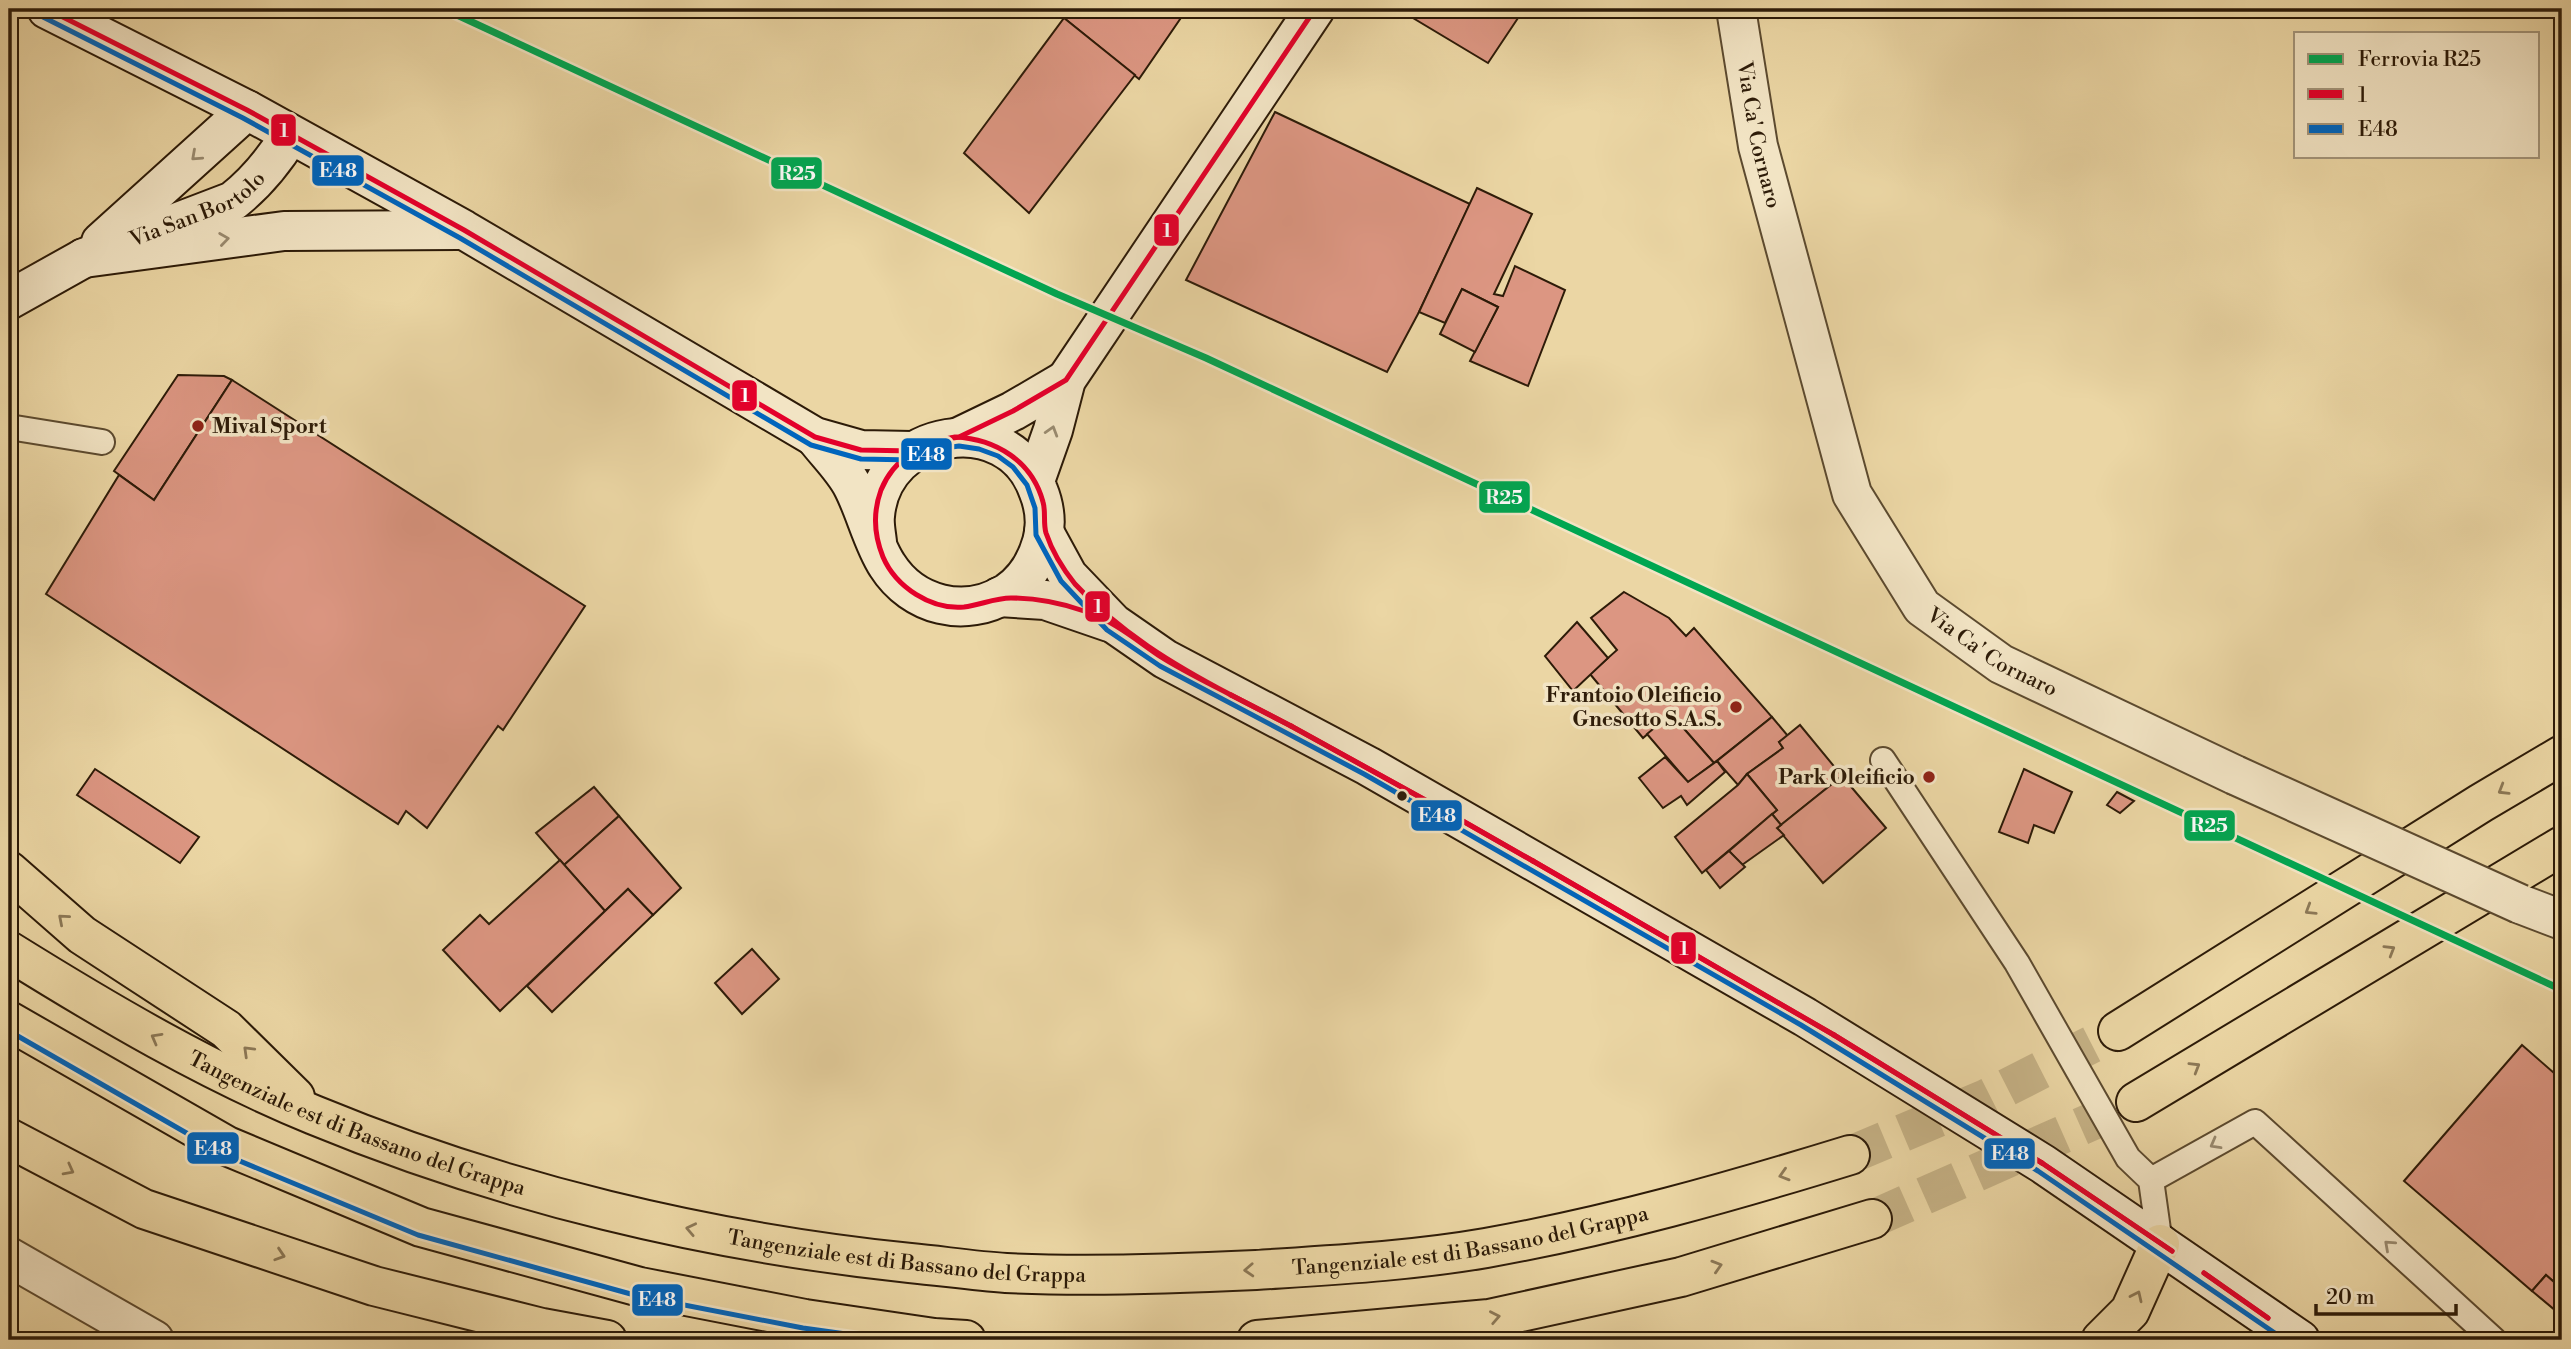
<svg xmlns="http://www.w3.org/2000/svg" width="2571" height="1349" font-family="'Libre Bodoni',serif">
	<rect width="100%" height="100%" fill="#ebd6a4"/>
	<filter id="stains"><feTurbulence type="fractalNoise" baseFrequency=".00286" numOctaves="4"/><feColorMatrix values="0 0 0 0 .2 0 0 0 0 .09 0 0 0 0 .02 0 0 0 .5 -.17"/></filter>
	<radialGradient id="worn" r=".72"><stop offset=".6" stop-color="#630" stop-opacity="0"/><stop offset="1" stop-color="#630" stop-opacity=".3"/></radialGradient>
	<g fill="#dc9682" stroke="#2d1b08" stroke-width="2">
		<polygon points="1071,9 1187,9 1139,79 1064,18"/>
		<polygon points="1398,9 1524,9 1488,63"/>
		<polygon points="1064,18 1135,75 1029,213 964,153"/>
		<polygon points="1275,112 1470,204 1419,312 1387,372 1186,280"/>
		<polygon points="1477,188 1532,214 1494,294 1503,296 1515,266 1565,290 1528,386 1470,361 1498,307 1462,289 1445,323 1419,312"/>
		<polygon points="1462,289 1498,307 1475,352 1440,334"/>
		<polygon points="178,375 224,376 232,380 154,500 114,471"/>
		<polygon points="232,380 585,606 503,730 498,726 427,828 406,811 398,824 46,594 119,475 154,500"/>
		<polygon points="1624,592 1669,618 1686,636 1694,628 1772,717 1714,763 1671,714 1643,738 1590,674 1617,650 1591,618"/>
		<polygon points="1577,622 1608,658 1573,691 1545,656"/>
		<polygon points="1671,714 1714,763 1688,782 1647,734"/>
		<polygon points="1772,717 1788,736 1779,742 1783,748 1747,774 1738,785 1717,761"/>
		<polygon points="1800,725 1842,776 1781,825 1772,814 1777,810 1747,774 1783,748 1779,742"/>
		<polygon points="1665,757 1688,782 1717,761 1725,772 1687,805 1681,796 1663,808 1639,778"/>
		<polygon points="95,769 199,837 180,863 77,795"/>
		<polygon points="2024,769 2072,792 2054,833 2034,825 2028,843 1999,832"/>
		<polygon points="1747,774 1777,810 1702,873 1675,837 1738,785"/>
		<polygon points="1842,776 1886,828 1823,883 1777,828"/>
		<polygon points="594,787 619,816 564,865 536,833"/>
		<polygon points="2117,792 2134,801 2120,813 2107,805"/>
		<polygon points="1772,814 1781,825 1777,828 1784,835 1742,865 1729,851"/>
		<polygon points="619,816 681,888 653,915 628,889 605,911 564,865"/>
		<polygon points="1729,851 1745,867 1720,888 1706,870"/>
		<polygon points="560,860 605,911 500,1011 443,950 480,915 489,924"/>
		<polygon points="628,889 653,915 552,1012 527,986"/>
		<polygon points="752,949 779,979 742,1014 715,983"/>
		<polygon points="2522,1045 2562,1080 2562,1289 2546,1275 2532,1291 2404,1181"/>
		<polygon points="2546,1275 2562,1289 2562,1316 2532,1291"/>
	</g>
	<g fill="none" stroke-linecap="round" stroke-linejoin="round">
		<g stroke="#c5b185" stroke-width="38" stroke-dasharray="38 19" stroke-linecap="butt">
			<polyline points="1850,1155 1986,1098 2118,1031"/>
			<polyline points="1872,1219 2136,1102"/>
		</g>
		<defs>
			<g id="lane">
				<polyline points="9,427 102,442"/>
				<polyline points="1883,760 2017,963 2128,1158 2151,1180 2160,1244"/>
				<polyline points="2151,1180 2255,1122 2494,1340"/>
			</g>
			<g id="street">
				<path id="s1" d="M1736 9 1758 146 1852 494 1922 607 2001 664 2235 775"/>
				<polyline points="2520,904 2562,920"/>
				<polyline points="9,1257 154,1340"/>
			</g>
			<g id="secondary">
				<polyline points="47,9 247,110 464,230 815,437 861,450 912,451"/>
				<polyline points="101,242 247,110"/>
				<polyline points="84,258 284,231 458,230"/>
				<path id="s2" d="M9 300 84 258 233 201C257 182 274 161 290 135"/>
				<path d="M815 437C827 453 844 469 853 487 865 510 873 544 887 565 913 606 965 619 1007 593 1025 581 1036 563 1042 542 1047 524 1045 507 1038 490 1008 407 882 428 875 516 874 524 876 533 877 542"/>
				<polyline points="959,437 1013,411 1066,380"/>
				<polyline points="1035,481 1053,430 1066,380 1315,9"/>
				<polyline points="1044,532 1068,576 1113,623 1165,659 1368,766 1805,1017 2043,1164 2300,1340"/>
				<polyline points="999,597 1045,600 1109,622"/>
			</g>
			<g id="highway">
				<polyline points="9,871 82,935 226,1029 295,1097"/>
				<path id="s3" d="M9 951C107 1012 207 1071 314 1115 503 1193 707 1242 910 1263 942 1266 974 1271 1006 1273 1089 1277 1173 1274 1256 1270 1333 1265 1411 1261 1486 1248 1610 1226 1730 1192 1850 1155"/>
				<polyline points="9,1021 227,1146 421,1227 640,1287 805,1319 934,1338 966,1340"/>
				<polyline points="2118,1031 2481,803 2562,755"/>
				<polyline points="2136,1102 2562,846"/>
				<polyline points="9,1138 144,1209 374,1286 542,1328 607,1340"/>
				<polyline points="1257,1340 1489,1319 1681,1277 1872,1219"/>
				<polyline points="2101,1340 2130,1311 2160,1244"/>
			</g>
		</defs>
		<use href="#lane" stroke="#5c4a2f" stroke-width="28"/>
		<use href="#street" stroke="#5c4a2f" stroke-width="42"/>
		<use href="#secondary" stroke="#2d1b08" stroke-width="42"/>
		<use href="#highway" stroke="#2d1b08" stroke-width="42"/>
		<use href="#lane" stroke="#f2e4c4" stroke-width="24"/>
		<use href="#street" stroke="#f2e4c4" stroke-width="38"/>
		<use href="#secondary" stroke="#f2e4c4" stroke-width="38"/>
		<use href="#highway" stroke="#ebd6a4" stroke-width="38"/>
		<defs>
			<polyline id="street-bridge" points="2235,775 2520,904"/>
		</defs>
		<use href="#street-bridge" stroke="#5c4a2f" stroke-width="42" stroke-linecap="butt"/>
		<use href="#street-bridge" stroke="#f2e4c4" stroke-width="38"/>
		<defs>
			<g id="bus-1">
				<polyline points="47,9 247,110 464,230 815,437 861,450 912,451 935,441 959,437 1013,411 1066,380 1315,9"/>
				<path d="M955 437C996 439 1032 461 1043 502 1046 512 1043 523 1046 533 1052 551 1063 569 1075 584 1119 632 1174 665 1231 695 1208 683 1183 671 1161 657 1136 640 1114 621 1084 611 1061 603 1036 598 1011 598 995 598 980 605 964 607 931 610 896 587 883 557 874 535 873 512 881 490 894 458 923 442 955 437Z"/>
				<polyline points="1231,695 1291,726"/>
				<polyline points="1231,695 1291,726"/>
				<polyline points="1291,726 1447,812"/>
				<polyline points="1291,726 1447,812"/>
				<polyline points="1447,812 1533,861"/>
				<polyline points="1447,812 1533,861"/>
				<polyline points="1533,861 1834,1035"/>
				<polyline points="1533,861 1834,1035"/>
				<polyline points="1834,1035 2042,1163"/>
				<polyline points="1834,1035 2042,1163"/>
				<polyline points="2042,1163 2172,1251"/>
				<polyline points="2042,1163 2172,1251"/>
				<polyline points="2204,1273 2268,1318"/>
				<polyline points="2204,1273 2268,1318"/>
			</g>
			<g id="bus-2">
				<polyline points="43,17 243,118 460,238 811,445 861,459 913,460 938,449 959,446 979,449 998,456 1013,467 1027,485 1035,508 1036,535 1061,581 1107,630 1160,666 1364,774 1801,1025 2038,1171 2285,1340"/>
				<polyline points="9,1031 223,1154 418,1235 638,1296 803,1328 889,1340"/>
			</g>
		</defs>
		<use href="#bus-1" stroke="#f2e4c4" stroke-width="10"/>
		<use href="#bus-2" stroke="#f2e4c4" stroke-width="10"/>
		<use href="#bus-1" stroke="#e4002b" stroke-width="5"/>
		<use href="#bus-2" stroke="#0065bd" stroke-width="5"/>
		<defs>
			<polyline id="rail-1" points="444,9 1057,294 1206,358 2562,990"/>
		</defs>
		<use href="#rail-1" stroke="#f2e4c4" stroke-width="12"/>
		<use href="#rail-1" stroke="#00a651" stroke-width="7"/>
	</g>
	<defs><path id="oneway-chevron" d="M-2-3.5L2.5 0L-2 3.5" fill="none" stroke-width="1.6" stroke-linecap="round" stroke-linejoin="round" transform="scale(1.75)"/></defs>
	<g stroke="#998a6f">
		<use href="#oneway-chevron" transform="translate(196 156) rotate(138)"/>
		<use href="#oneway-chevron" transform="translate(224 239) rotate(-8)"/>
		<use href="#oneway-chevron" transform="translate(1052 431) rotate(-73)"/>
		<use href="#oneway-chevron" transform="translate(2215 1144) rotate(151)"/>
		<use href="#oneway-chevron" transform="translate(2389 1245) rotate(-138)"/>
	</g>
	<g stroke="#8c7856">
		<use href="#oneway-chevron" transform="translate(2503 790) rotate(149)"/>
		<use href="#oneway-chevron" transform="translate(2310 910) rotate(148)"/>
		<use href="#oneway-chevron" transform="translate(63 919) rotate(-139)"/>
		<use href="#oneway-chevron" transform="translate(2390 950) rotate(-31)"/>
		<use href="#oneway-chevron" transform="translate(156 1038) rotate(-151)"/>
		<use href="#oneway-chevron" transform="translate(248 1051) rotate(-136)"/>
		<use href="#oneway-chevron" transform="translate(2195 1067) rotate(-31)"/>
		<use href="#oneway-chevron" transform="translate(69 1170) rotate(28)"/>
		<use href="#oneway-chevron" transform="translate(1784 1175) rotate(163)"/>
		<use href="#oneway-chevron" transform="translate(691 1229) rotate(-168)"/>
		<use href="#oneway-chevron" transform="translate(280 1255) rotate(18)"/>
		<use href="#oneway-chevron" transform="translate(1717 1266) rotate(-17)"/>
		<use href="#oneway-chevron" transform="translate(1249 1270) rotate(177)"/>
		<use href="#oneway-chevron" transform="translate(2137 1296) rotate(-65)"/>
		<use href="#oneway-chevron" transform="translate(1495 1317) rotate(-11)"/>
	</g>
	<g fill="#8f2418" stroke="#f2e4c4" stroke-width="2.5">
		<circle cx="198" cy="426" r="7"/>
		<circle cx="1736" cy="707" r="7"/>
		<circle cx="1929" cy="777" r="7"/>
	</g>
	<circle fill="#2d1b08" stroke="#f2e4c4" stroke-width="2.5" cx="1402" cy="796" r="6"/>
	<g text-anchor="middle" stroke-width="7" stroke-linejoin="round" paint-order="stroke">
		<g font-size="21" fill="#2d1b08" stroke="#f2e4c4">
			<text dy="7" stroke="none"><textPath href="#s1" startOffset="128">Via Ca' Cornaro</textPath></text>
			<text dy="7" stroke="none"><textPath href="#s2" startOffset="210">Via San Bortolo</textPath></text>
			<text dy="7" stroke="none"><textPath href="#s1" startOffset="716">Via Ca' Cornaro</textPath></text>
			<text dy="7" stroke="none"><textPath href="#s3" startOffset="390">Tangenziale est di Bassano del Grappa</textPath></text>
			<text dy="7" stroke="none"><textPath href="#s3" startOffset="1526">Tangenziale est di Bassano del Grappa</textPath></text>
			<text dy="7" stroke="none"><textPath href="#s3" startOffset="959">Tangenziale est di Bassano del Grappa</textPath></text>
		</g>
		<g font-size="21" font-weight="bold" fill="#2d1b08" stroke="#f2e4c4" text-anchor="end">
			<text x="212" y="433" text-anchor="start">Mival Sport</text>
			<text x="1722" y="702">Frantoio Oleificio<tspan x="1722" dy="24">Gnesotto S.A.S.</tspan></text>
			<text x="1915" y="784">Park Oleificio</text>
		</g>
	</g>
	<g stroke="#f2e4c4" stroke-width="2.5">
		<rect x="270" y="113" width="27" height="34" rx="7" fill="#e4002b"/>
		<rect x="311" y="154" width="54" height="33" rx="7" fill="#0065bd"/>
		<rect x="770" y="156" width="53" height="34" rx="7" fill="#00a651"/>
		<rect x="1153" y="213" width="27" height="34" rx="7" fill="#e4002b"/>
		<rect x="731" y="379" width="27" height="33" rx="7" fill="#e4002b"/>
		<rect x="900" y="437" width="53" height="34" rx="7" fill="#0065bd"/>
		<rect x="1478" y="480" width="53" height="34" rx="7" fill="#00a651"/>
		<rect x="1084" y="590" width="27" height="33" rx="7" fill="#e4002b"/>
		<rect x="1410" y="799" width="53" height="33" rx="7" fill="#0065bd"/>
		<rect x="2183" y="809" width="53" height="33" rx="7" fill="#00a651"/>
		<rect x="1670" y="931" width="27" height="34" rx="7" fill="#e4002b"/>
		<rect x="186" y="1131" width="54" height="34" rx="7" fill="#0065bd"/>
		<rect x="1983" y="1137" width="53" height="33" rx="7" fill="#0065bd"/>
		<rect x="631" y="1283" width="53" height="34" rx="7" fill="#0065bd"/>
	</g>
	<g font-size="19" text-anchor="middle" font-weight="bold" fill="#fff">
		<text x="284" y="137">1</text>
		<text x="338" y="177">E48</text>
		<text x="797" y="180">R25</text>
		<text x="1167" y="237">1</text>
		<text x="745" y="402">1</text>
		<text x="926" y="461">E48</text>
		<text x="1504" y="504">R25</text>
		<text x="1098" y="613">1</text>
		<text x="1437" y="822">E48</text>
		<text x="2209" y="832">R25</text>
		<text x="1684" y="955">1</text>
		<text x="213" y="1155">E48</text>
		<text x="2010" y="1160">E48</text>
		<text x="657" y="1306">E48</text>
	</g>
	<rect width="2571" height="1349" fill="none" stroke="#ebd6a4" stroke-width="35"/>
	<rect x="10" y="10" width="2550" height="1328" fill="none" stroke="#2d1b08" stroke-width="3.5"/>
	<rect x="18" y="18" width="2536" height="1314" fill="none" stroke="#2d1b08" stroke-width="2"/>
	<rect x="2294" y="32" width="245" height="126" fill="#f2e4c4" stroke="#a39479" stroke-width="2"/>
	<rect x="2308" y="54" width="35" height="10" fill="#00a651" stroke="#a39479" stroke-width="2"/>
	<text x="2358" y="66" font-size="21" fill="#2d1b08">Ferrovia R25</text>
	<rect x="2308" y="89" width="35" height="10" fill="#e4002b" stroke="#a39479" stroke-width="2"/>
	<text x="2358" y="102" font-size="21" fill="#2d1b08">1</text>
	<rect x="2308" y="124" width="35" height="10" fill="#0065bd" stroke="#a39479" stroke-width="2"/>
	<text x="2358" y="136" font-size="21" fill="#2d1b08">E48</text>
	<path d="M2316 1304v10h140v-10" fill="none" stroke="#2d1b08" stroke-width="3.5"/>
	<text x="2326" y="1304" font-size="21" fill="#2d1b08" stroke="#f2e4c4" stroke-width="5" paint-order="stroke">20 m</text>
	<rect width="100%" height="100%" filter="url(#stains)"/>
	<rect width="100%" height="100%" fill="url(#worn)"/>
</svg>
